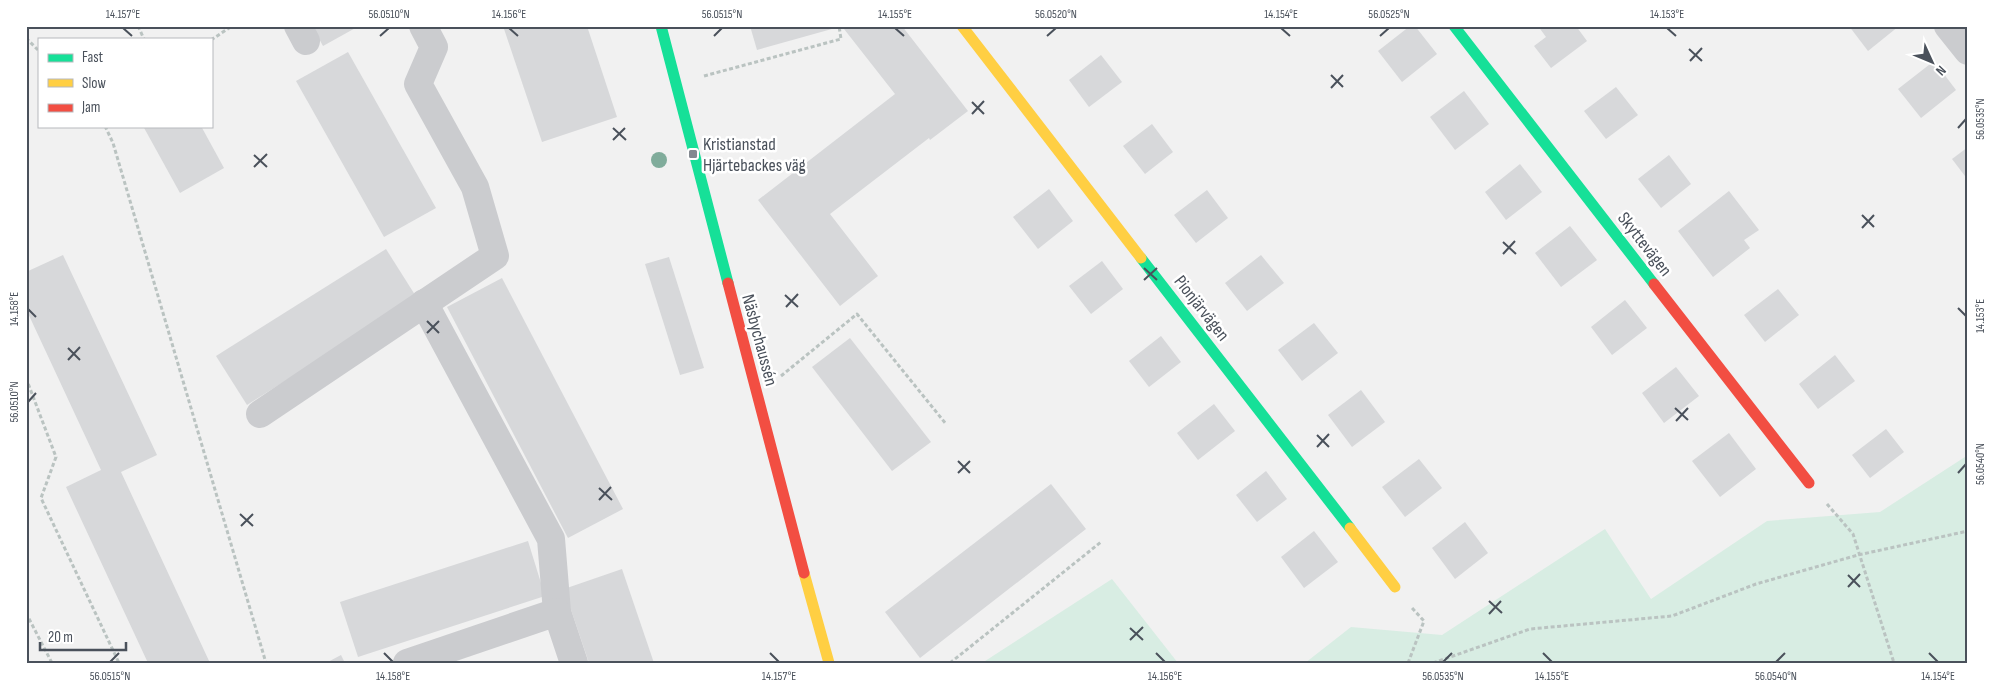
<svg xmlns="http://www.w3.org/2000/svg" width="1994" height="689" font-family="'Sofia Sans Condensed',sans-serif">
	<rect width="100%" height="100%" fill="#f1f1f1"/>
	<g fill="#d8ede3">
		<polygon points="1968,455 1968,663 1305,663 1351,627 1442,635 1605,529 1651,599 1767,521 1880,512"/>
		<polygon points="1112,579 1178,663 982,663"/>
	</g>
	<g fill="#d7d8da">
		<polygon points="312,26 359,26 323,46"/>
		<polygon points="503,26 587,26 617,117 542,142"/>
		<polygon points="750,26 839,26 839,27 757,50"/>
		<polygon points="848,26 902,26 968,111 930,140 929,138 830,214 878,276 840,306 758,200 895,94 844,29"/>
		<polygon points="1410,26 1415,26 1437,54 1402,82 1378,51"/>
		<polygon points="1538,26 1576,26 1587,41 1551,68 1534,46 1546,37"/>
		<polygon points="1849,26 1899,26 1868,51"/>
		<polygon points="348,52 436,208 384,237 296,81"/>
		<polygon points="1101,55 1122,82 1089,107 1069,80"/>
		<polygon points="1934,61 1956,90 1921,118 1898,89"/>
		<polygon points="1616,87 1638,115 1606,139 1584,111"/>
		<polygon points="1464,91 1489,124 1455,150 1430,117"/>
		<polygon points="1152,124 1173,152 1145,174 1123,146"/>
		<polygon points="143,126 201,126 224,168 180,193"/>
		<polygon points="1968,147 1968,180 1952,159"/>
		<polygon points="1669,155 1691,184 1661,208 1638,179"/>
		<polygon points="1520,164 1542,192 1506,220 1485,192"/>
		<polygon points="1049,189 1073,221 1038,249 1013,217"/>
		<polygon points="1207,190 1228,218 1196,243 1174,215"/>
		<polygon points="1729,191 1759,230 1744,240 1750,248 1713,277 1678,231"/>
		<polygon points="1570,226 1597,260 1561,287 1535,253"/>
		<polygon points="386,249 417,298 247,405 216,356"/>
		<polygon points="63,255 157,455 121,472 210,663 148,663 66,487 101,470 26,309 26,272"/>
		<polygon points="1261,255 1284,283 1247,311 1225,283"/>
		<polygon points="669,257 704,368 680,375 645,264"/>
		<polygon points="1102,261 1123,289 1091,314 1069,286"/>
		<polygon points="502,278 623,509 568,538 447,307"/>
		<polygon points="1778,289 1799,315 1765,342 1744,315"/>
		<polygon points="1625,300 1647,328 1612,355 1591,327"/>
		<polygon points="1314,323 1338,353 1302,381 1278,350"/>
		<polygon points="1161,336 1181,362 1149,387 1129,361"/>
		<polygon points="850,338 931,442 892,471 812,367"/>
		<polygon points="1835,355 1855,381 1818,409 1799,384"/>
		<polygon points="1676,367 1699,396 1664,423 1642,393"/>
		<polygon points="1361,390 1385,422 1352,447 1328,415"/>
		<polygon points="1214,404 1235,431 1198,460 1177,433"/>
		<polygon points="1886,429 1904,452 1870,478 1852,455"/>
		<polygon points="1729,433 1756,469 1720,497 1692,461"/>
		<polygon points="1419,459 1442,488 1405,517 1382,487"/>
		<polygon points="1266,471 1287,499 1257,522 1236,495"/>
		<polygon points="1051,484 1086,529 920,658 885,612"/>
		<polygon points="1465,522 1488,553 1455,579 1432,548"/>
		<polygon points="1314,531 1338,562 1304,588 1281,557"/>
		<polygon points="528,541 545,596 358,657 340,602"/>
		<polygon points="622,569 654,663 589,663 564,589"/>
		<polygon points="341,655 345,663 326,663"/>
	</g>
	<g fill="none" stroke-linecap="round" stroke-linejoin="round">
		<g stroke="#bac3c1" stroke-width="3" stroke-dasharray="4 2.5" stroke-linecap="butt">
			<polyline points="138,26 144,39"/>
			<polyline points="26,38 39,51"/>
			<polyline points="211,40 232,26"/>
			<polyline points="704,76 841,39 839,26"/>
			<polyline points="105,126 113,143 266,663"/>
			<polyline points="781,376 857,314 946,424"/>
			<polyline points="26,378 56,457 41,498 119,663"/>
			<polyline points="1827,504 1853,534 1894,663"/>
			<polyline points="26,613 52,663"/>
			<polyline points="950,663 1101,542"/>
			<polyline points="1408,663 1424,621 1412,608"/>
			<polyline points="1433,663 1530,629 1672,616 1756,584 1858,555 1968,531"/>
		</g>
		<g stroke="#cbcccf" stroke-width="28">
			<polyline points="298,26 306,41"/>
			<polyline points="1948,26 1968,51"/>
			<polyline points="424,303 551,539 557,612"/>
			<polyline points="260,414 495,256 475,187 418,84 434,47 423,26"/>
			<polyline points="407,663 557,612 574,663"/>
		</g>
		<g stroke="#16e098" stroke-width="11">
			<polyline points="661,26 728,283"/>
			<polyline points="1454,26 1654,284"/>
			<polyline points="1141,258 1350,528"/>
		</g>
		<g stroke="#ffcf43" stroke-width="11">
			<polyline points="962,26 1141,258"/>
			<polyline points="1350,528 1395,587"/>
			<polyline points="804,573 829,663"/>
		</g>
		<g stroke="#f24e42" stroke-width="11">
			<polyline points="728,283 804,573"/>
			<polyline points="1654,284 1809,483"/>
		</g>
	</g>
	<circle fill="#80ac9b" cx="659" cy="160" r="8"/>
	<path fill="none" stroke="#4a515b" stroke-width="2" d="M123 28 132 36M509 28 518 36M895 28 904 36M1281 28 1290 36M1667 28 1676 36M380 36 389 28M714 36 722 28M1047 36 1056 28M1380 36 1389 28M1689 49 1702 61M1690 61 1702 48M1331 75 1343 87M1331 88 1343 75M972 102 984 114M972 114 984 101M613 128 626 140M1958 128 1966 119M613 140 625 128M254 155 267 167M254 167 267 154M1862 215 1874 227M1862 228 1874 215M1503 242 1516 254M1503 254 1515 241M1144 268 1157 280M1144 280 1157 268M785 295 798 307M786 307 798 294M1958 308 1966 316M28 309 36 317M427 321 439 333M427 333 439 321M68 348 80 360M68 360 80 347M28 402 36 393M1675 408 1688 420M1676 421 1688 408M1317 435 1329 447M1317 447 1329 434M958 461 970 473M958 473 970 461M1958 473 1966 464M599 488 612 500M599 500 611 487M240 514 253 526M241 526 253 514M1848 575 1860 587M1848 587 1860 574M1489 601 1502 613M1489 614 1501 601M1130 628 1143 640M1130 640 1143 627M384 653 393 662M770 653 779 662M1156 653 1165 662M1543 653 1552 662M1929 653 1938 662M110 662 119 653M1443 662 1452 653M1776 662 1785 653"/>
	<rect fill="#848990" stroke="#fff" stroke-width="2" x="688" y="149" width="10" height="10" rx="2.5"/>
	<g text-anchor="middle" stroke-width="5" stroke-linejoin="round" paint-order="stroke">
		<g font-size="18" fill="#4a515b" stroke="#fff" text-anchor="start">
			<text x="703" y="150">Kristianstad<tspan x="703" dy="21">Hjärtebackes väg</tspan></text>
		</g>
		<g font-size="18" fill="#4a515b" stroke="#fff">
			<text transform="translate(1645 244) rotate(52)" y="6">Skyttevägen</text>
			<text transform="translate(1202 308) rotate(52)" y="6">Pionjärvägen</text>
			<text transform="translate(760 340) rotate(75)" y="6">Näsbychaussén</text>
		</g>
	</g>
	<rect width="1994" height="689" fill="none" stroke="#ffffff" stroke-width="55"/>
	<rect x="38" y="38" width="175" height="90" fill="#ffffff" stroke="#b7b9bd"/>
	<rect x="48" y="54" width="25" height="8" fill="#16e098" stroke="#b7b9bd"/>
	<text x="82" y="62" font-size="15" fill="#4a515b">Fast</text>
	<rect x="48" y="79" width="25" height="8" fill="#ffcf43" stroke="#b7b9bd"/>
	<text x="82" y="88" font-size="15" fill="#4a515b">Slow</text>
	<rect x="48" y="104" width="25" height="8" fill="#f24e42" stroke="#b7b9bd"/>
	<text x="82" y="112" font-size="15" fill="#4a515b">Jam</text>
	<g transform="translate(1932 62) rotate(134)" stroke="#ffffff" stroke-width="4" paint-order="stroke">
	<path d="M0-4L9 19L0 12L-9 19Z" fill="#4a515b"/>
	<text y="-8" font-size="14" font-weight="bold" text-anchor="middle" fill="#4a515b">N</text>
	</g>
	<path d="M40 642v8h86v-8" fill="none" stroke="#4a515b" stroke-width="2.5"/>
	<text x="48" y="642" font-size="15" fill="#4a515b" stroke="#ffffff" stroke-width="4" paint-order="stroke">20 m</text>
	<rect x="28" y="28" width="1938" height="634" fill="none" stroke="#4a515b" stroke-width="2"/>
	<g font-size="12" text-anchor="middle" fill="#4a515b">
		<text x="123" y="18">14.157°E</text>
		<text x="389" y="18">56.0510°N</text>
		<text x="509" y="18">14.156°E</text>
		<text x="722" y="18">56.0515°N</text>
		<text x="895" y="18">14.155°E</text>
		<text x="1056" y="18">56.0520°N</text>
		<text x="1281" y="18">14.154°E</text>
		<text x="1389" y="18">56.0525°N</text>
		<text x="1667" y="18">14.153°E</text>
		<text transform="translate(1980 119) rotate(-90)" y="4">56.0535°N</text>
		<text transform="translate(14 309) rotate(-90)" y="4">14.158°E</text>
		<text transform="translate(1980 316) rotate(-90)" y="4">14.153°E</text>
		<text transform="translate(14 402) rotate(-90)" y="4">56.0510°N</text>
		<text transform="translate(1980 464) rotate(-90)" y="4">56.0540°N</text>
		<text x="110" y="680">56.0515°N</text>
		<text x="393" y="680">14.158°E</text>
		<text x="779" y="680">14.157°E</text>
		<text x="1165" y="680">14.156°E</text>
		<text x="1443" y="680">56.0535°N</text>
		<text x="1552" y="680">14.155°E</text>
		<text x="1776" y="680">56.0540°N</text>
		<text x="1938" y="680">14.154°E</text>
	</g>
</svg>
